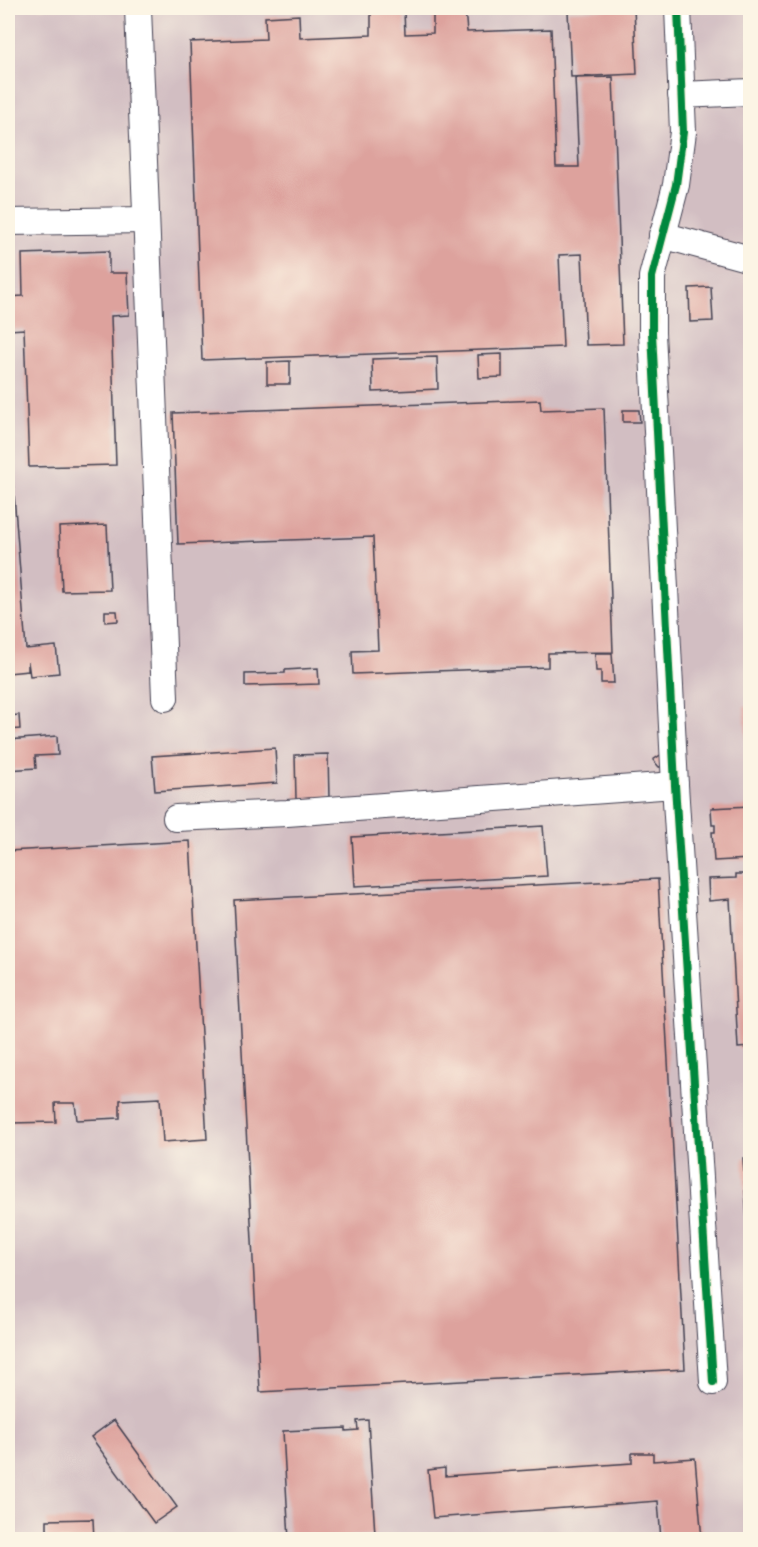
<svg xmlns="http://www.w3.org/2000/svg" width="758" height="1547" font-family="'Balsamiq Sans',sans-serif">
	<rect width="100%" height="100%" fill="#fcf5e5"/>
	<filter id="ink" filterUnits="userSpaceOnUse"><feTurbulence type="fractalNoise" baseFrequency=".0167" numOctaves="2"/><feDisplacementMap in="SourceGraphic" scale="12" xChannelSelector="R" yChannelSelector="G"/><feConvolveMatrix kernelMatrix="1 2 1 2 8 2 1 2 1" color-interpolation-filters="sRGB"/></filter>
	<filter id="wash" filterUnits="userSpaceOnUse"><feTurbulence type="fractalNoise" baseFrequency=".008" numOctaves="4" result="noise"/><feDisplacementMap in="SourceGraphic" scale="24" xChannelSelector="R" yChannelSelector="G"/><feGaussianBlur stdDeviation="1.35" result="paint"/><feColorMatrix in="noise" values="0 0 0 0 0 0 0 0 0 0 0 0 0 0 0 0 0 1.4 0 .05"/><feComposite in="paint" operator="in"/></filter>
	<g filter="url(#wash)">
		<rect width="100%" height="100%" fill="#f7e2c9"/>
		<rect fill="#d2bec2" x="8" y="8" width="742" height="1531"/>
		<g id="blocks">
			<g fill="#dda29d">
				<polygon points="634,8 637,74 571,77 568,11"/>
				<polygon points="465,9 467,32 551,29 556,167 579,167 575,78 613,77 623,344 586,345 582,254 559,255 563,347 202,360 190,42 266,39 265,17 299,15 300,38 371,35 371,13 404,12 405,34 433,33 433,10"/>
				<polygon points="109,251 109,273 127,273 129,315 111,316 116,465 29,467 24,329 9,330 8,299 8,297 23,296 22,254"/>
				<polygon points="711,287 713,321 690,322 689,288"/>
				<polygon points="502,354 502,377 479,378 478,355"/>
				<polygon points="437,357 438,389 373,392 372,359"/>
				<polygon points="290,361 290,384 267,384 267,362"/>
				<polygon points="540,400 541,410 604,408 613,652 548,653 548,667 353,674 352,651 378,650 373,537 178,544 173,413"/>
				<polygon points="623,410 639,410 640,422 623,422"/>
				<polygon points="8,430 9,430 26,649 56,646 59,673 30,676 28,662 28,671 8,673"/>
				<polygon points="107,525 110,590 62,591 59,527"/>
				<polygon points="105,611 117,611 118,621 105,622"/>
				<polygon points="595,653 612,653 614,683 601,683 601,671 596,671"/>
				<polygon points="318,668 319,684 245,686 245,674 285,673 285,670"/>
				<polygon points="744,707 750,707 750,749 747,750"/>
				<polygon points="19,715 20,729 8,730 8,716"/>
				<polygon points="57,736 58,755 35,756 36,768 8,770 8,740"/>
				<polygon points="275,748 277,783 155,791 152,756"/>
				<polygon points="328,754 329,798 296,799 295,755"/>
				<polygon points="662,754 672,767 659,767 653,760"/>
				<polygon points="750,806 750,859 714,861 712,832 715,832 715,825 712,825 711,808"/>
				<polygon points="543,826 547,876 355,886 352,837"/>
				<polygon points="190,841 207,1139 163,1142 160,1098 120,1100 120,1118 77,1120 75,1103 55,1103 56,1122 11,1123 11,1105 8,1105 8,851"/>
				<polygon points="736,874 750,874 750,1047 738,1048 730,899 709,901 708,879 736,878"/>
				<polygon points="658,879 685,1369 260,1392 234,900"/>
				<polygon points="743,1158 750,1158 750,1253 749,1253"/>
				<polygon points="114,1420 177,1507 154,1523 91,1437"/>
				<polygon points="368,1420 375,1535 351,1536 351,1539 346,1540 289,1540 283,1431 346,1428 346,1431 358,1430 357,1421"/>
				<polygon points="632,1453 653,1453 653,1461 695,1458 702,1540 661,1540 658,1501 433,1518 428,1470 445,1468 445,1476 632,1463"/>
				<polygon points="93,1519 94,1540 47,1540 47,1520"/>
			</g>
		</g>
	</g>
	<g filter="url(#ink)">
		<use href="#blocks" fill-opacity="0" stroke="#423f50" stroke-width="1.5"/>
		<g fill="none" stroke-linecap="round" stroke-linejoin="round">
			<defs>
				<g id="minor">
					<polyline points="138,8 165,698"/>
					<polyline points="678,8 683,132 676,185 652,277 652,333 675,785 713,1382"/>
					<polyline points="681,95 750,92"/>
					<polyline points="8,222 146,220"/>
					<polyline points="662,235 750,259"/>
					<polyline points="176,818 287,813 675,785"/>
				</g>
			</defs>
			<use href="#minor" stroke="#423f50" stroke-width="28"/>
			<use href="#minor" stroke="#fff" stroke-width="26"/>
			<defs>
				<polyline id="cycleway" points="678,8 683,132 676,185 652,277 652,333 675,785 713,1382"/>
			</defs>
			<use href="#cycleway" stroke="#fcf5e5" stroke-width="11"/>
			<use href="#cycleway" stroke="#00873e" stroke-width="8"/>
		</g>
	</g>
	<rect width="758" height="1547" fill="none" stroke="#fcf5e5" stroke-width="30"/>
</svg>
